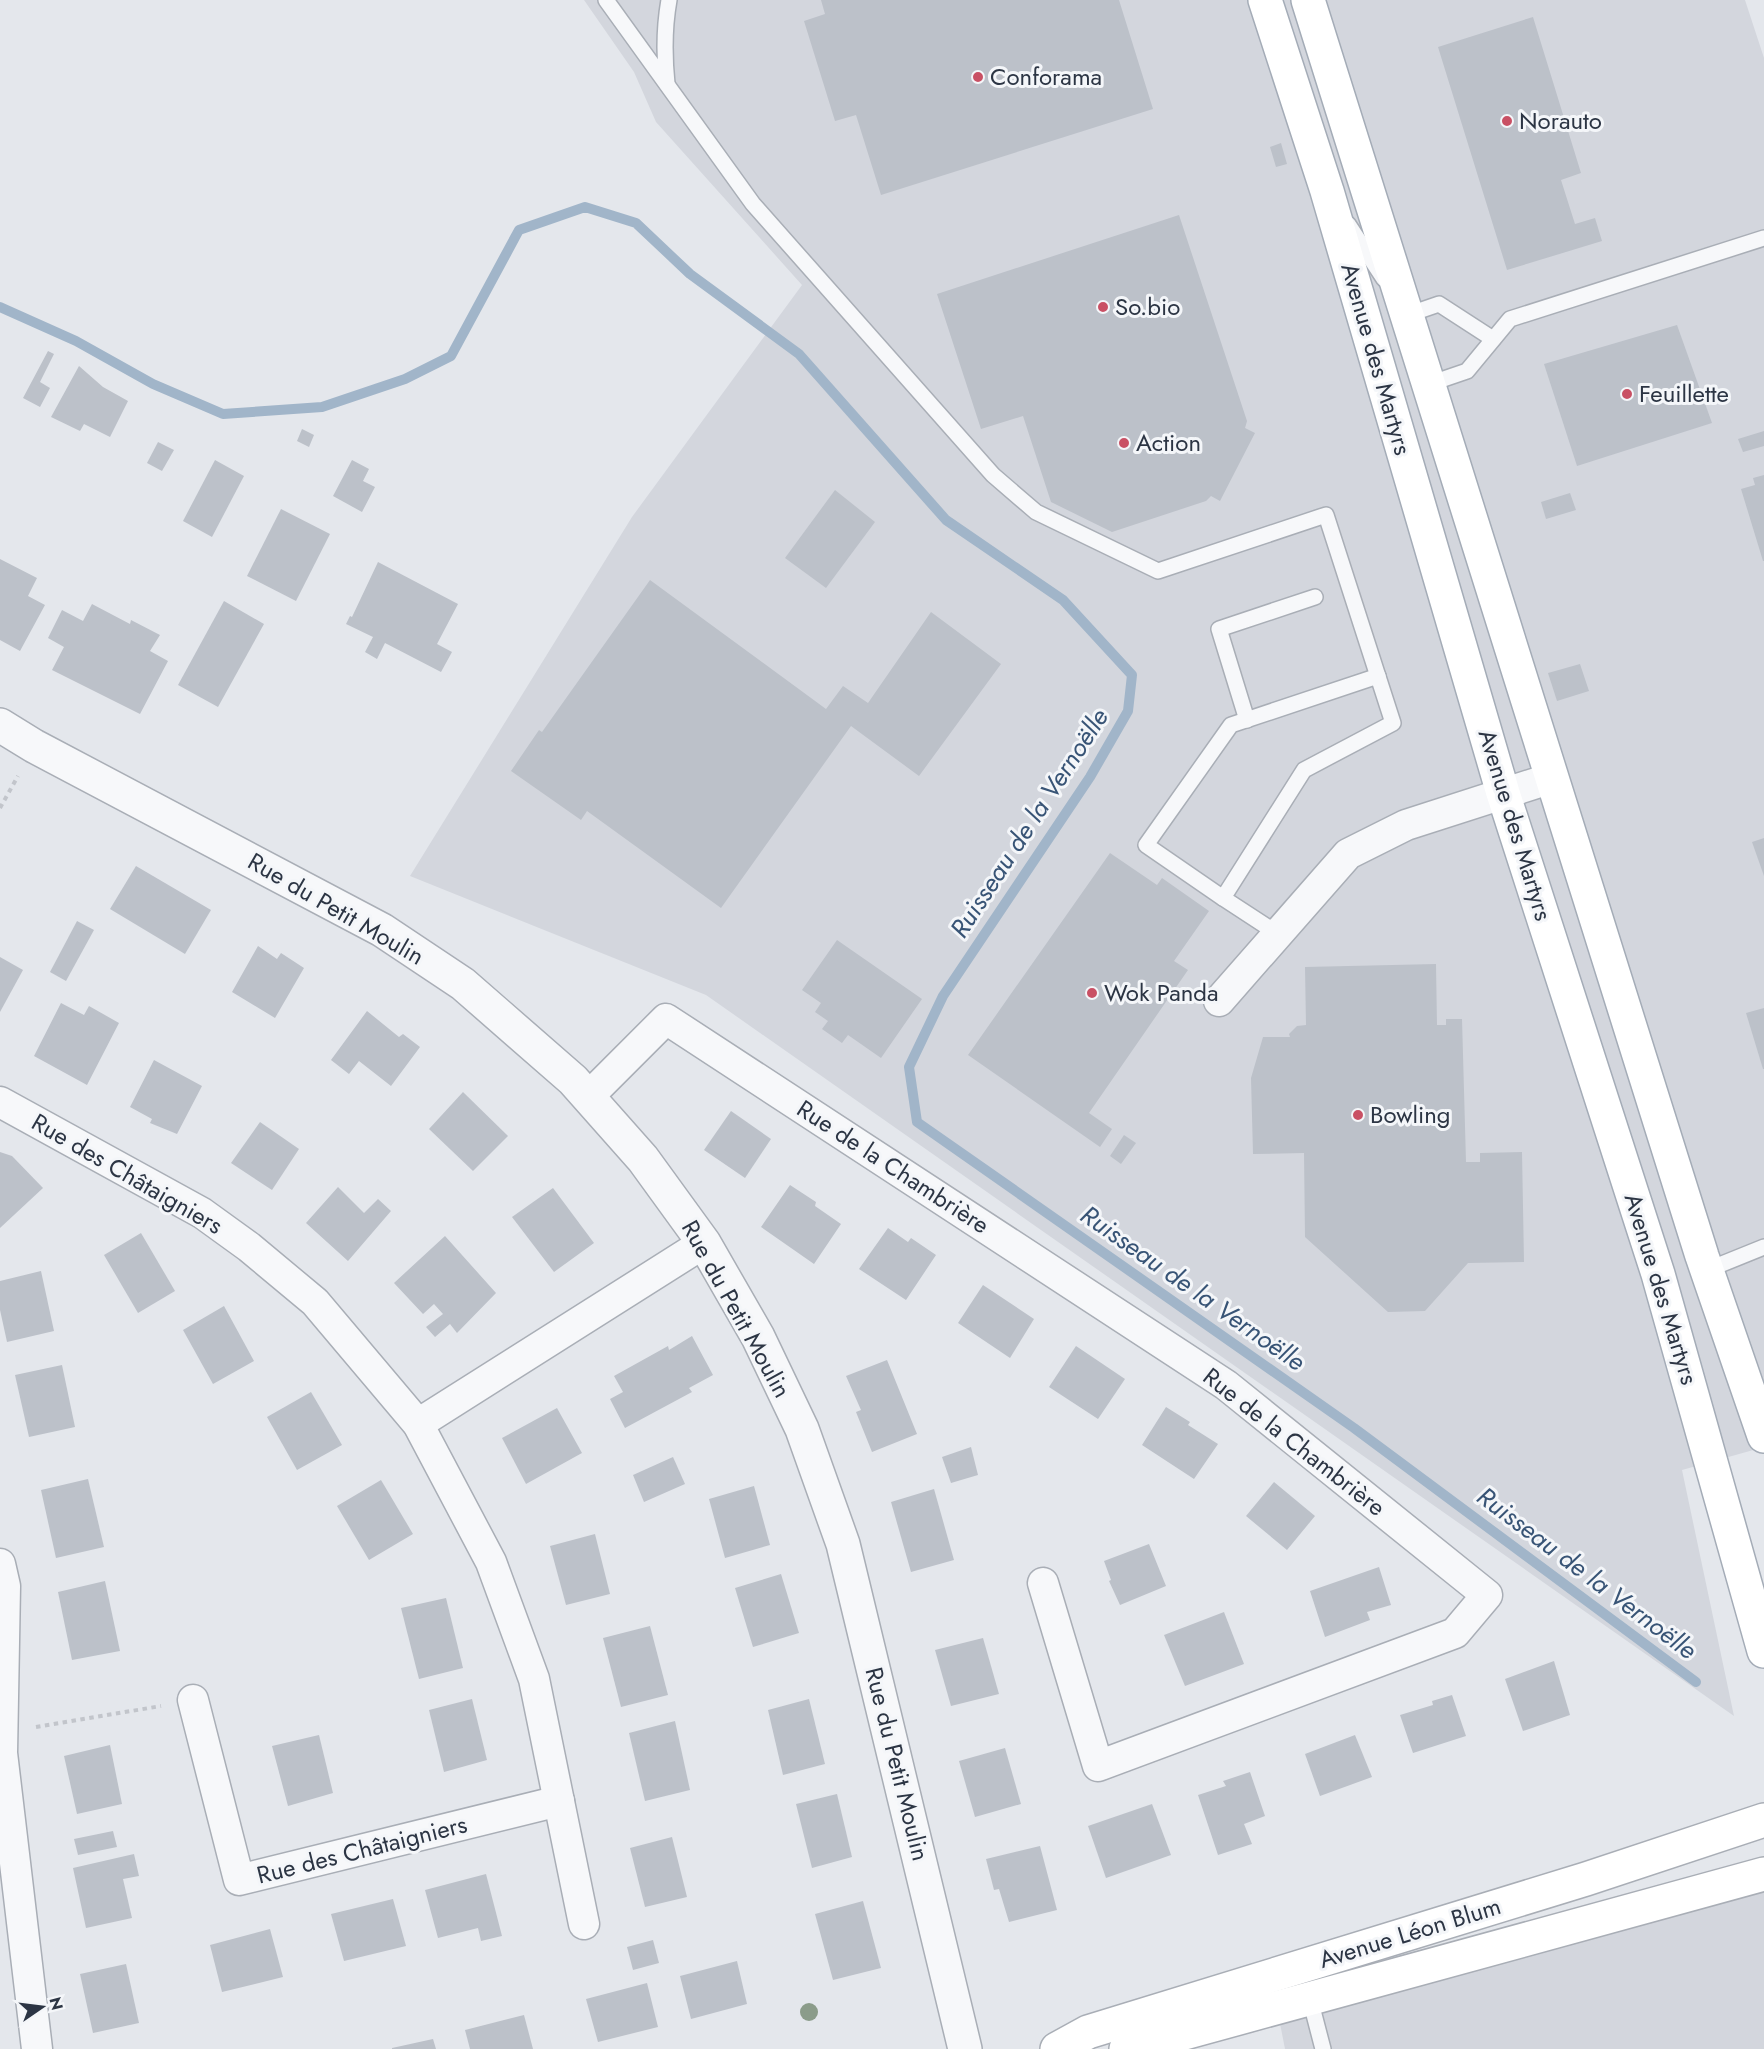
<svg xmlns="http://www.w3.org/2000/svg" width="1764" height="2049" font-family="Jost,sans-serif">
	<rect width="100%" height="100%" fill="#e4e7ec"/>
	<g fill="#d3d6dd">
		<polygon points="584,0 1745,0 1764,58 1764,1447 1682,1470 1734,1716 706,995 410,876 632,517 802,285 656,122 634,72"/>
		<polygon points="1764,1874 1764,2049 1285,2049 1277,2008"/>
	</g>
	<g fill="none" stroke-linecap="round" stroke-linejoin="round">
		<polyline stroke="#a1b5c9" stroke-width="10" points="0,307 76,341 153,384 223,414 322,407 405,379 451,356 519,230 585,207 636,223 690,274 799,354 946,520 1063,600 1132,675 1128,711 1090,777 943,996 909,1067 917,1122 1354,1428 1696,1682"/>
	</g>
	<g fill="#bcc1c9">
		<polygon points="821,0 1119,0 1153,109 881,195 856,115 835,121 804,21 825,14"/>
		<polygon points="1533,17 1581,173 1561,180 1575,224 1595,218 1602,241 1507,270 1438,47"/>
		<polygon points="1281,143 1287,164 1276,167 1270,147"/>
		<polygon points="1179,215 1247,421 1245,428 1255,433 1220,501 1211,496 1206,501 1112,532 1051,502 1023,416 981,429 937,294"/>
		<polygon points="1677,325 1712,423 1577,466 1544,364"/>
		<polygon points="48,351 54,354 40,382 50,388 40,407 23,398"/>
		<polygon points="79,366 103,387 128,401 110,437 84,424 80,431 51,417"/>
		<polygon points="302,429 314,435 309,447 297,441"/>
		<polygon points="1764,431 1764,446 1743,452 1738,439"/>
		<polygon points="158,442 174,450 162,471 147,463"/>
		<polygon points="215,460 244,476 212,537 183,521"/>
		<polygon points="352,460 369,469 363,481 375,487 362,512 333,496"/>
		<polygon points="1764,475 1764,561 1763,561 1741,489 1755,485 1753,478"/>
		<polygon points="835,490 875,522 826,588 785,558"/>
		<polygon points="1570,493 1576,510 1546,519 1541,502"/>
		<polygon points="281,509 330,534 296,601 247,576"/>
		<polygon points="0,559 37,578 28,596 45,605 20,651 0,640"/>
		<polygon points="378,562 458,604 437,644 452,652 441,672 385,643 377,659 365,652 373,637 346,624 350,616 352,617"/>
		<polygon points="650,580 826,709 843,686 868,703 931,612 1001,664 919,776 851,726 721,908 587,811 581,820 511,771 539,730 542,732"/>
		<polygon points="224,601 264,624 218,707 178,685"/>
		<polygon points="92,604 130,624 131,620 160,635 150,651 168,661 140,714 52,670 64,647 48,638 62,610 83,621"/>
		<polygon points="1580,664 1589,691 1557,701 1548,673"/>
		<polygon points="1764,838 1764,876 1752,842"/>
		<polygon points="1110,853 1157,885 1162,878 1209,911 1174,961 1188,970 1089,1113 1112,1129 1100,1147 968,1055"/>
		<polygon points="136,866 211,910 185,954 110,909"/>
		<polygon points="77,921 94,930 66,981 50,972"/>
		<polygon points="837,940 922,999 881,1058 848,1035 842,1043 822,1029 828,1021 815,1012 821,1003 802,990"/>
		<polygon points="258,946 277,959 281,953 304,968 275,1018 232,992"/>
		<polygon points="0,957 23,970 0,1012"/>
		<polygon points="1436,964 1437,1025 1446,1025 1446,1019 1462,1019 1466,1162 1480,1162 1480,1153 1522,1152 1524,1262 1468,1263 1425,1311 1388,1312 1305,1237 1304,1153 1253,1154 1251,1078 1263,1037 1290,1037 1289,1034 1297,1026 1306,1025 1305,967"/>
		<polygon points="61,1003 84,1015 89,1006 119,1023 87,1085 34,1056"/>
		<polygon points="1764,1008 1764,1069 1763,1069 1746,1013"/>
		<polygon points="367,1011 399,1037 403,1034 420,1047 391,1086 359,1061 349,1074 331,1060"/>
		<polygon points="154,1060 202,1086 177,1134 150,1123 152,1119 130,1107"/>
		<polygon points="463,1092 508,1136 473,1171 429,1129"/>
		<polygon points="731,1111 771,1139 745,1178 704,1150"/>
		<polygon points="260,1122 299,1149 272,1190 231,1163"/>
		<polygon points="1124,1135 1136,1143 1121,1164 1110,1156"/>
		<polygon points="0,1152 12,1156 43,1188 0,1228"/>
		<polygon points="790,1185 816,1202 815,1206 841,1224 814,1264 761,1227"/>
		<polygon points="338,1187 364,1213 378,1199 391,1211 348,1261 306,1223"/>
		<polygon points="553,1188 594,1243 554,1272 512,1217"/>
		<polygon points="888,1228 908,1242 911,1238 936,1255 906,1300 859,1269"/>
		<polygon points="141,1233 175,1291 138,1313 104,1255"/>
		<polygon points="445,1236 496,1293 457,1333 450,1324 435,1337 426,1327 443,1314 434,1304 423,1314 394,1283"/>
		<polygon points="41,1271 54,1331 7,1342 0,1310 0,1281"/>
		<polygon points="983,1285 1034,1319 1010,1358 958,1323"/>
		<polygon points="224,1306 254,1361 213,1384 183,1330"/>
		<polygon points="692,1336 713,1375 689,1388 692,1392 625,1428 610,1399 623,1392 614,1376 668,1346 669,1350"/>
		<polygon points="1076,1346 1125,1379 1098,1419 1049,1387"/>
		<polygon points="887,1360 917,1434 872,1452 856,1412 861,1410 846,1376"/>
		<polygon points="62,1365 75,1427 29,1437 15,1375"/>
		<polygon points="311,1392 342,1445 297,1470 267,1417"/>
		<polygon points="1166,1407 1190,1422 1188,1425 1218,1444 1194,1479 1142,1445"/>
		<polygon points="557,1408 582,1453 526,1484 502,1438"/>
		<polygon points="971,1447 978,1475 951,1483 942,1457"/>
		<polygon points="673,1457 685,1484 644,1502 633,1475"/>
		<polygon points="88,1479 104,1547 56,1558 41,1490"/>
		<polygon points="381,1480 413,1534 369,1560 337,1506"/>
		<polygon points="1274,1482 1315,1516 1287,1550 1246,1516"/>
		<polygon points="754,1486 770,1545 725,1558 709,1499"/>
		<polygon points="934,1489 954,1560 911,1572 891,1502"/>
		<polygon points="595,1534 610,1594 566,1605 550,1546"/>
		<polygon points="1149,1544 1166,1586 1120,1605 1109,1581 1111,1580 1104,1561"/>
		<polygon points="1379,1567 1391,1605 1367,1612 1370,1620 1325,1637 1310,1591"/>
		<polygon points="781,1574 799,1633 753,1647 735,1588"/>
		<polygon points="105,1581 120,1651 72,1660 58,1592"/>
		<polygon points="446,1598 463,1668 419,1679 401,1608"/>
		<polygon points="1224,1612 1244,1664 1185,1686 1164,1635"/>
		<polygon points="650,1626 668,1695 621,1707 603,1638"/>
		<polygon points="983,1638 999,1694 951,1706 935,1650"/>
		<polygon points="1554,1661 1570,1715 1523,1731 1505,1679"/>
		<polygon points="1452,1695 1466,1736 1413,1753 1400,1715 1433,1705 1432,1701"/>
		<polygon points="472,1699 487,1760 444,1772 429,1710"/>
		<polygon points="809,1699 825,1764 783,1775 768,1710"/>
		<polygon points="675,1721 690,1790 645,1801 629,1733"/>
		<polygon points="319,1735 333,1793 288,1806 272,1746"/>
		<polygon points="1355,1735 1372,1777 1320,1796 1305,1754"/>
		<polygon points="110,1745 122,1804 77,1814 64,1756"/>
		<polygon points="1005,1748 1021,1804 975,1817 959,1761"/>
		<polygon points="1250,1772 1265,1816 1244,1824 1252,1844 1218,1855 1198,1795 1226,1786 1223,1781"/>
		<polygon points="837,1794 852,1857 812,1868 796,1804"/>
		<polygon points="1152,1804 1171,1855 1106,1878 1088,1826"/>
		<polygon points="113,1831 117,1847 78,1855 74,1839"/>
		<polygon points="672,1837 687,1897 645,1907 630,1848"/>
		<polygon points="1040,1846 1057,1910 1009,1922 999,1889 994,1890 986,1859"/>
		<polygon points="134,1854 139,1876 123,1879 132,1918 86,1928 73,1868"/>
		<polygon points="486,1874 502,1936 481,1941 478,1928 438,1938 425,1890"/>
		<polygon points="393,1899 406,1946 344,1961 331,1914"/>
		<polygon points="863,1901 881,1968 833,1980 815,1914"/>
		<polygon points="270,1929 283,1977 222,1992 210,1945"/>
		<polygon points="653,1940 659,1963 633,1970 627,1947"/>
		<polygon points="737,1961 747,2004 691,2019 680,1976"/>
		<polygon points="126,1964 139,2023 93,2033 80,1974"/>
		<polygon points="647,1983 658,2027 598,2042 586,1999"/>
		<polygon points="524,2015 533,2049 470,2049 465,2030"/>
		<polygon points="433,2039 436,2049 392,2049 392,2048"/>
	</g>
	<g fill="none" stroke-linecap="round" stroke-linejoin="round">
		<defs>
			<g id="service">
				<polyline points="606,0 753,204 993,475 1036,512 1158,571 1326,515 1393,723 1304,770 1223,898 1278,934"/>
				<path d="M667 84C664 55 664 28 669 0"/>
				<polyline points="1348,224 1384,279"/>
				<polyline points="1405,312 1407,315 1439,304 1493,339"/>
				<polyline points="1429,384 1467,371 1510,319 1764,238"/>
				<polyline points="1247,720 1219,629 1315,597"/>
				<polyline points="1223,898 1146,845 1231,725 1378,676"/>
				<polyline points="1707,1270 1764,1247"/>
				<polyline points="1310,1999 1323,2049"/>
			</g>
			<g id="minor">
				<polyline points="1219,1001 1348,854 1406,825 1552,778"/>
				<polyline points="588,1097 666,1019 1226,1385 1487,1595 1455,1633 1098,1766 1043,1583"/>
				<polyline points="0,1102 202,1213 249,1247 315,1302 418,1424 491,1562 534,1679 584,1924"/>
				<polyline points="418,1424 704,1243"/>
				<polyline points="0,1564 5,1586 2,1753 37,2049"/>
				<polyline points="193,1700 239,1880 559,1801"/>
			</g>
			<polyline id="tertiary" points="0,725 34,746 382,930 463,984 573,1080 643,1159 704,1243 758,1337 802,1429 843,1544 965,2049"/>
			<g id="secondary">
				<polyline points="1057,2049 1088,2032 1586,1879 1764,1820"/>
				<polyline points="1126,2049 1764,1874"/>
			</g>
			<g id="primary">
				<polyline points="1265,0 1327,191 1503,793 1658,1274 1764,1651"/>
				<polyline points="1308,0 1702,1256 1764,1436"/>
			</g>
		</defs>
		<use href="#service" stroke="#a9aeb6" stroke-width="18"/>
		<use href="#minor" stroke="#a9aeb6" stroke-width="33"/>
		<use href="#tertiary" stroke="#a9aeb6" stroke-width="36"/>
		<use href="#secondary" stroke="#a9aeb6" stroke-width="36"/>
		<use href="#primary" stroke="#a4acb7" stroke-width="36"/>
		<g stroke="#c2c5cb" stroke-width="4" stroke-dasharray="4.5 4.5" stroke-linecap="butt">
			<polyline points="0,808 18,776"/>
			<polyline points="36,1727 161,1706"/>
		</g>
		<use href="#service" stroke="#f7f8fa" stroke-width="15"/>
		<use href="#minor" stroke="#f7f8fa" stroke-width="30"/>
		<use href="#tertiary" stroke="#f7f8fa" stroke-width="33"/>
		<use href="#secondary" stroke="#fff" stroke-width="33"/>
		<use href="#primary" stroke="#fff" stroke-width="33"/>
	</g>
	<circle fill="#8b9c8a" cx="809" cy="2012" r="9"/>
	<g fill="#c95064" stroke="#f4f6f9" stroke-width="2">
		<circle cx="978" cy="77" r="6"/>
		<circle cx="1507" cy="121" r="6"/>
		<circle cx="1103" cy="307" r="6"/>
		<circle cx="1627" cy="394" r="6"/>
		<circle cx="1124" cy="443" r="6"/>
		<circle cx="1092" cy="993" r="6"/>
		<circle cx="1358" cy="1115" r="6"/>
	</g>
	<g text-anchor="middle" stroke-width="6" stroke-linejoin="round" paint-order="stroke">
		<g font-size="24" fill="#2c3544" stroke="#f4f6f9" text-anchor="start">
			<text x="990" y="85">Conforama</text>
			<text x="1519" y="129">Norauto</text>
			<text x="1115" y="315">So.bio</text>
			<text x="1639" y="402">Feuillette</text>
			<text x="1136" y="451">Action</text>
			<text x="1104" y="1001">Wok Panda</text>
			<text x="1370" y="1123">Bowling</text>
		</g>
		<g font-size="24" fill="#2c3544" stroke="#f4f6f9">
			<text transform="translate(1376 359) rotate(74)" y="8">Avenue des Martyrs</text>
			<text transform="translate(1515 825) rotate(73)" y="8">Avenue des Martyrs</text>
			<text transform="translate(336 909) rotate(30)" y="8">Rue du Petit Moulin</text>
			<text transform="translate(893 1167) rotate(33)" y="8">Rue de la Chambrière</text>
			<text transform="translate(127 1174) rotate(30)" y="8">Rue des Châtaigniers</text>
			<text transform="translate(1661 1289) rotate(73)" y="8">Avenue des Martyrs</text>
			<text transform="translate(736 1309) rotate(61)" y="8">Rue du Petit Moulin</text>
			<text transform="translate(1294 1442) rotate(38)" y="8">Rue de la Chambrière</text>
			<text transform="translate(897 1764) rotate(76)" y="8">Rue du Petit Moulin</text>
			<text transform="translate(362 1850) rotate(-14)" y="8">Rue des Châtaigniers</text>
			<text transform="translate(1410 1933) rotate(-17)" y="8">Avenue Léon Blum</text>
		</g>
		<g font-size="26" font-style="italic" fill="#385476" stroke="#f4f6f9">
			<text transform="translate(1029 823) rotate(-57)" y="9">Ruisseau de la Vernoëlle</text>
			<text transform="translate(1193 1288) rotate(35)" y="9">Ruisseau de la Vernoëlle</text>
			<text transform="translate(1587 1573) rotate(37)" y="9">Ruisseau de la Vernoëlle</text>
		</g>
	</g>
	<g transform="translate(42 2007) rotate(76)" stroke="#f4f6f9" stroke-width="4.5" paint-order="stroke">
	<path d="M0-4.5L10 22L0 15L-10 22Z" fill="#2c3544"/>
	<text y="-9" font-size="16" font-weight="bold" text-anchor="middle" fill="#2c3544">N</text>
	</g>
</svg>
